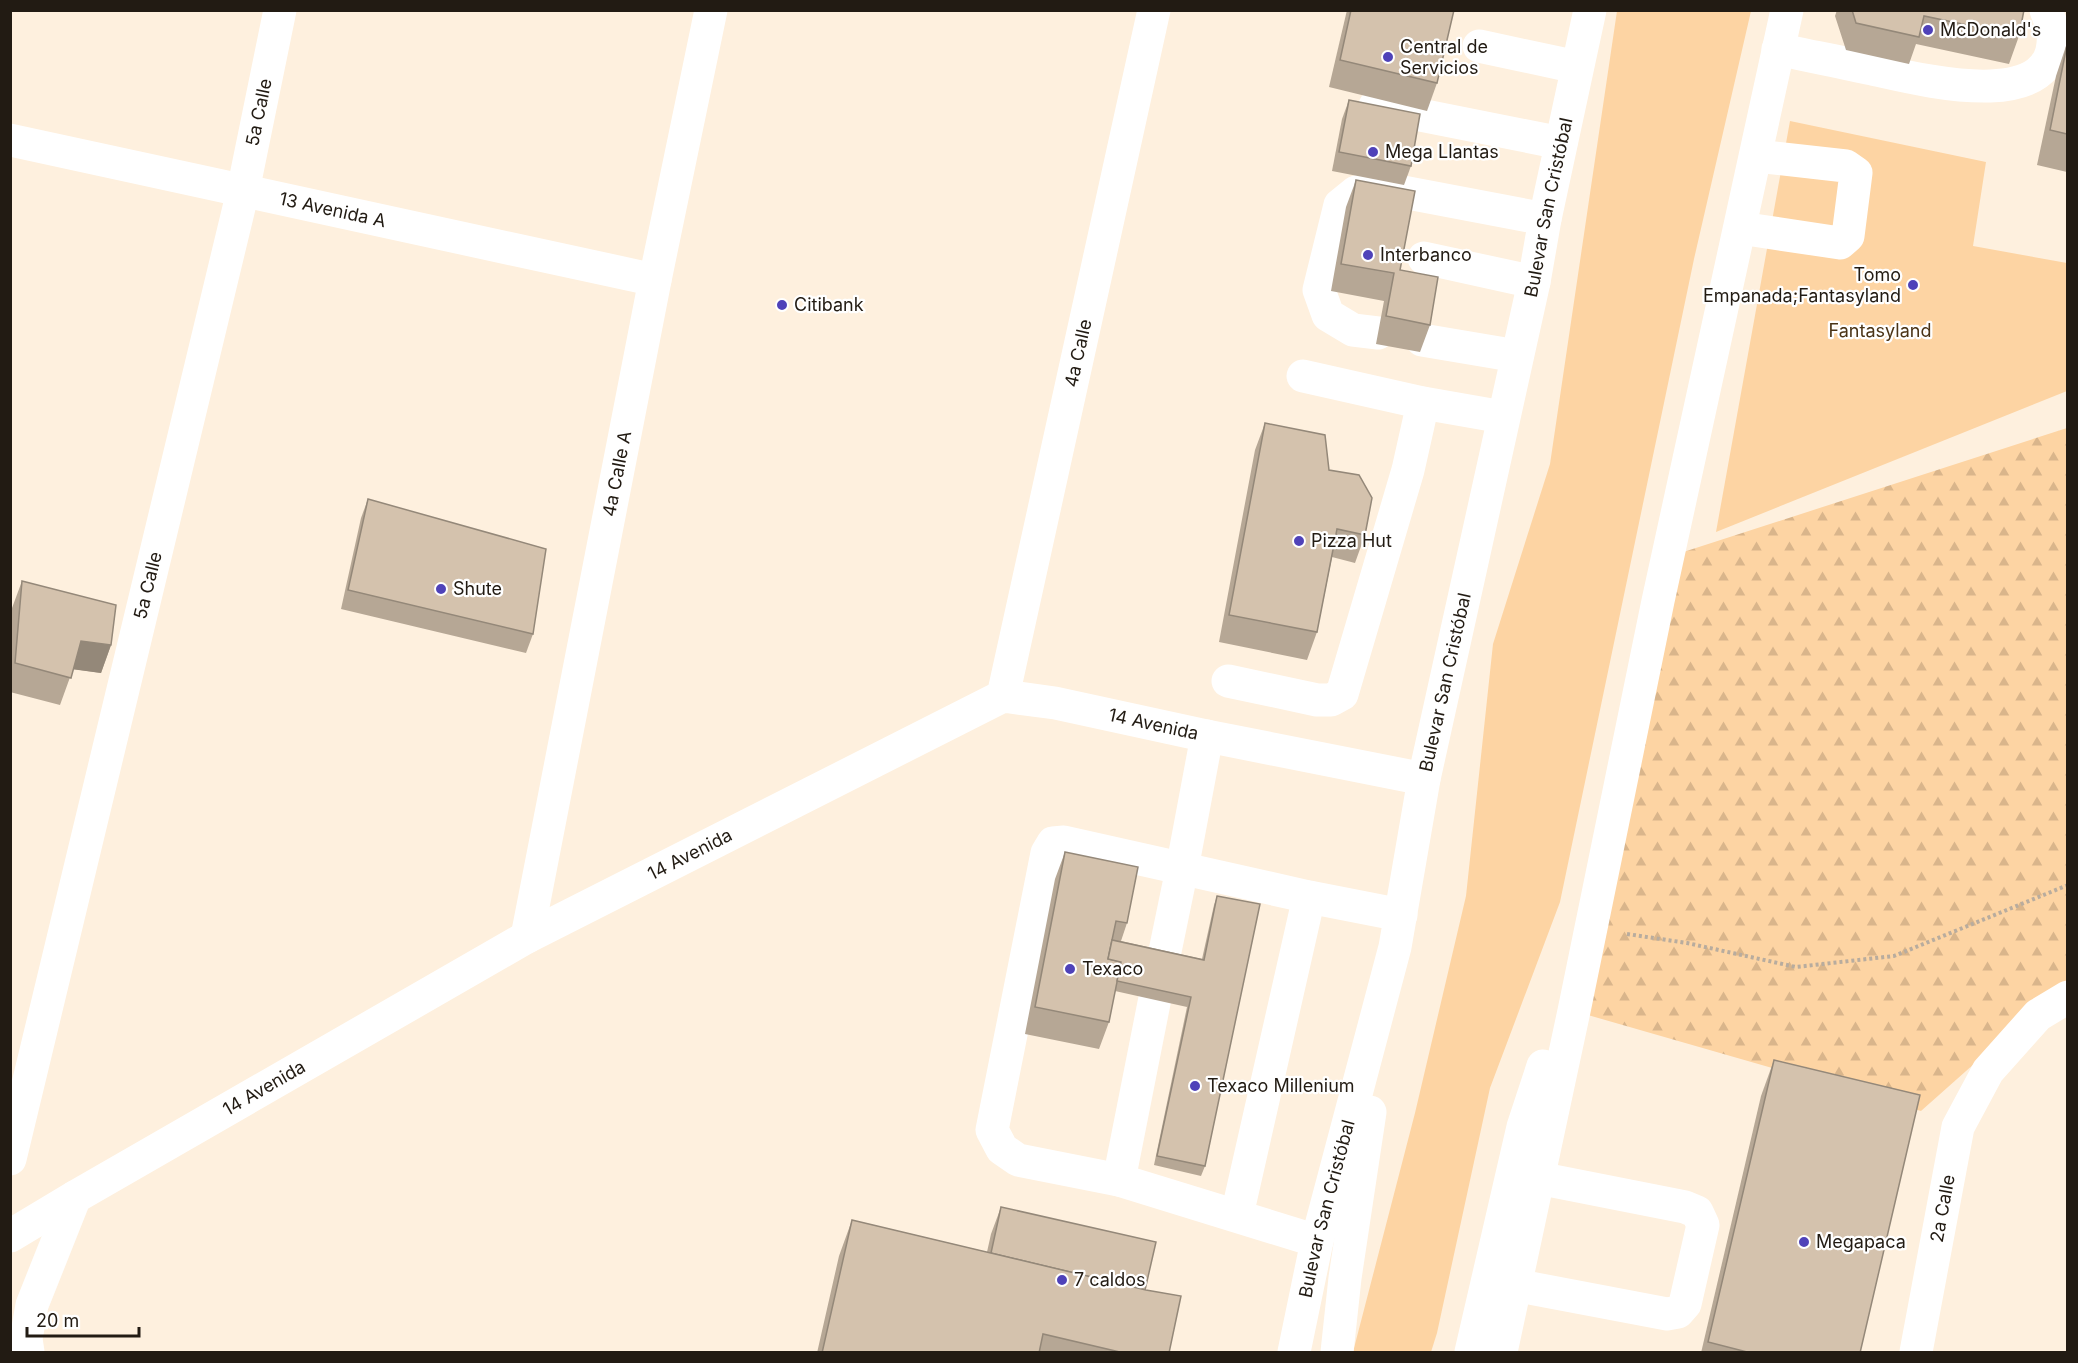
<svg xmlns="http://www.w3.org/2000/svg" width="2078" height="1363" font-family="Inter,sans-serif">
	<defs>
		<pattern id="forest-firs" width="22" height="20" patternUnits="userSpaceOnUse" patternTransform="scale(1.5)"><rect width="22" height="20" fill="#fdd4a3"/><path d="M5 1l3.5 6h-7zM16 11l3.5 6h-7z" fill="#d9b58b"/></pattern>
	</defs>
	<rect width="100%" height="100%" fill="#fef0de"/>
	<g fill="#fdd4a3">
		<polygon points="1617,11 1751,11 1694,259 1560,902 1490,1088 1437,1333 1431,1352 1353,1352 1415,1113 1466,896 1493,644 1550,464"/>
		<polygon points="1790,121 1986,162 1973,246 2067,263 2067,391 1716,532"/>
	</g>
	<polygon fill="url(#forest-firs)" points="2067,428 2067,991 2037,1008 1921,1111 1574,1011 1668,557"/>
	<g fill="none" stroke-linecap="round" stroke-linejoin="round">
		<polyline stroke="#b8ac9e" stroke-width="4" stroke-dasharray="3 3" stroke-linecap="butt" points="1627,934 1687,943 1796,967 1894,956 2068,885"/>
		<g stroke="#fff" stroke-width="33">
			<polyline points="1479,46 1577,67"/>
			<path d="M1778 49C1809 56 1841 62 1872 69 1918 79 2061 117 2053 32 2053 25 2048 17 2046 10"/>
			<polyline points="1375,106 1561,143"/>
			<path id="s1" d="M10 140 655 280"/>
			<polyline points="1740,228 1840,243 1848,236 1856,173 1846,166 1756,156"/>
			<polyline points="1424,258 1534,282"/>
			<polyline points="1378,333 1353,330 1328,315 1319,290 1340,205 1356,192 1370,188 1387,189 1545,219"/>
			<polyline points="1422,340 1517,356"/>
			<polyline points="1303,376 1423,403 1503,417"/>
			<polyline points="1228,681 1317,700 1331,700 1342,694 1408,470 1423,403"/>
			<path id="s2" d="M1003 696 1154 10"/>
			<path id="s3" d="M527 937 655 280 711 10"/>
			<polyline points="1163,961 1182,869 1207,736"/>
			<path id="s4" d="M10 1159 243 191 280 10"/>
			<polyline points="1119,1180 1155,998"/>
			<polyline points="1237,1215 1309,897"/>
			<path id="s5" d="M10 1236 75 1197 527 937 1003 696 1055 703 1207 736 1424 779"/>
			<polyline points="1317,1241 1119,1180 1018,1160 1002,1149 992,1130 1047,853 1053,843 1064,842 1309,897 1401,915"/>
			<polyline points="1514,1285 1667,1314 1678,1312 1685,1304 1703,1225 1697,1212 1685,1207 1538,1178"/>
			<polyline points="28,1352 26,1339 32,1305 75,1197"/>
			<path id="s6" d="M1916 1352 1958 1127 1988 1071 2038 1015 2068 997"/>
		</g>
		<g stroke="#fff" stroke-width="33">
			<path id="s7" d="M1294 1352 1317 1241 1395 947 1424 779 1534 282 1545 219 1590 10"/>
			<polyline points="1337,1352 1345,1278 1370,1112"/>
			<polyline points="1471,1352 1523,1127 1543,1066"/>
			<polyline points="1501,1352 1574,1011 1658,601 1787,10"/>
		</g>
	</g>
	<g fill="#b6a795">
		<polygon points="1347,10 1454,10 1437,83 1427,111 1329,87"/>
		<polygon points="1837,10 2024,10 2019,36 2009,64 1916,44 1909,64 1846,50 1835,16"/>
		<polygon points="2067,43 2067,172 2037,165 2056,76"/>
		<polygon points="1349,100 1411,166 1404,185 1332,171 1342,119"/>
		<polygon points="1356,180 1400,270 1430,325 1420,352 1376,344 1384,301 1331,291 1346,207"/>
		<polygon points="1265,423 1329,470 1365,535 1355,563 1332,557 1317,632 1307,660 1219,642 1255,450"/>
		<polygon points="368,499 533,634 526,653 341,609 361,518"/>
		<polygon points="22,581 111,645 101,673 73,669 60,705 10,692 10,621 12,608"/>
		<polygon points="1065,852 1127,923 1121,941 1202,959 1214,905 1217,896 1205,1166 1201,1176 1154,1165 1187,1007 1115,991 1109,1022 1099,1049 1025,1034 1055,879"/>
		<polygon points="1774,1060 1860,1353 1701,1353 1761,1096"/>
		<polygon points="1001,1207 1145,1290 1169,1353 817,1353 839,1256 852,1220 987,1252 991,1234"/>
	</g>
	<polygon fill="#948879" points="81,641 111,645 101,673 71,669"/>
	<g fill="#d4c2ad" stroke="#948879" stroke-width="1.5">
		<polygon points="1351,10 1454,10 1437,83 1340,60"/>
		<polygon points="1852,10 2024,10 2019,36 1924,16 1919,37 1856,23"/>
		<polygon points="2067,45 2067,134 2050,130"/>
		<polygon points="1349,100 1420,114 1411,166 1339,152"/>
		<polygon points="1356,180 1415,191 1400,270 1438,277 1430,325 1386,316 1394,273 1341,264"/>
		<polygon points="1265,423 1325,435 1329,470 1359,475 1372,498 1365,535 1337,529 1317,632 1229,615"/>
		<polygon points="368,499 546,549 533,634 348,590"/>
		<polygon points="22,581 116,605 111,645 81,641 71,678 15,663"/>
		<polygon points="1065,852 1138,867 1127,923 1116,921 1108,959 1121,962 1109,1022 1035,1007"/>
		<polygon points="1217,896 1260,904 1205,1166 1157,1156 1191,997 1117,981 1121,962 1108,959 1112,940 1204,960"/>
		<polygon points="1774,1060 1920,1095 1860,1353 1751,1353 1708,1342"/>
		<polygon points="1001,1207 1156,1242 1145,1290 991,1253"/>
		<polygon points="852,1220 1146,1290 1181,1296 1169,1353 1124,1353 1043,1334 1039,1353 822,1353"/>
	</g>
	<g fill="#4f42b9" stroke="#fff" stroke-width="2">
		<circle cx="1928" cy="30" r="6"/>
		<circle cx="1388" cy="57" r="6"/>
		<circle cx="1373" cy="152" r="6"/>
		<circle cx="1368" cy="255" r="6"/>
		<circle cx="1913" cy="285" r="6"/>
		<circle cx="782" cy="305" r="6"/>
		<circle cx="1299" cy="541" r="6"/>
		<circle cx="441" cy="589" r="6"/>
		<circle cx="1070" cy="969" r="6"/>
		<circle cx="1195" cy="1086" r="6"/>
		<circle cx="1804" cy="1242" r="6"/>
		<circle cx="1062" cy="1280" r="6"/>
	</g>
	<g text-anchor="middle" stroke-width="4.5" stroke-linejoin="round" paint-order="stroke">
		<g font-size="18" fill="#221b13" stroke="#fff" text-anchor="start">
			<text x="1940" y="36">McDonald's</text>
			<text x="1400" y="53">Central de<tspan x="1400" dy="21">Servicios</tspan></text>
			<text x="1385" y="158">Mega Llantas</text>
			<text x="1380" y="261">Interbanco</text>
			<text x="1901" y="281" text-anchor="end">Tomo<tspan x="1901" dy="21">Empanada;Fantasyland</tspan></text>
			<text x="794" y="311">Citibank</text>
			<text x="1311" y="547">Pizza Hut</text>
			<text x="453" y="595">Shute</text>
			<text x="1082" y="975">Texaco</text>
			<text x="1207" y="1092">Texaco Millenium</text>
			<text x="1816" y="1248">Megapaca</text>
			<text x="1074" y="1286">7 caldos</text>
		</g>
		<g font-size="18" fill="#221b13" stroke="#fff">
			<text dy="6" stroke="none"><textPath href="#s4" startOffset="1076">5a Calle</textPath></text>
			<text dy="6" stroke="none"><textPath href="#s7" startOffset="1173">Bulevar San Cristóbal</textPath></text>
			<text dy="6" stroke="none"><textPath href="#s1" startOffset="330">13 Avenida A</textPath></text>
			<text dy="6" stroke="none"><textPath href="#s2" startOffset="351">4a Calle</textPath></text>
			<text dy="6" stroke="none"><textPath href="#s3" startOffset="472">4a Calle A</textPath></text>
			<text dy="6" stroke="none"><textPath href="#s4" startOffset="590">5a Calle</textPath></text>
			<text dy="6" stroke="none"><textPath href="#s7" startOffset="687">Bulevar San Cristóbal</textPath></text>
			<text dy="6" stroke="none"><textPath href="#s5" startOffset="1284">14 Avenida</textPath></text>
			<text dy="6" stroke="none"><textPath href="#s5" startOffset="780">14 Avenida</textPath></text>
			<text dy="6" stroke="none"><textPath href="#s5" startOffset="294">14 Avenida</textPath></text>
			<text dy="6" stroke="none"><textPath href="#s6" startOffset="146">2a Calle</textPath></text>
			<text dy="6" stroke="none"><textPath href="#s7" startOffset="147">Bulevar San Cristóbal</textPath></text>
		</g>
		<g font-size="18" fill="#4b3416" stroke="#fff">
			<text x="1880" y="337">Fantasyland</text>
		</g>
	</g>
	<rect width="2078" height="1363" fill="none" stroke="#221b13" stroke-width="24"/>
	<path d="M27 1327v9h112v-9" fill="none" stroke="#221b13" stroke-width="3"/>
	<text x="36" y="1327" font-size="18" fill="#221b13" stroke="#ffffff" stroke-width="4.5" paint-order="stroke">20 m</text>
</svg>
